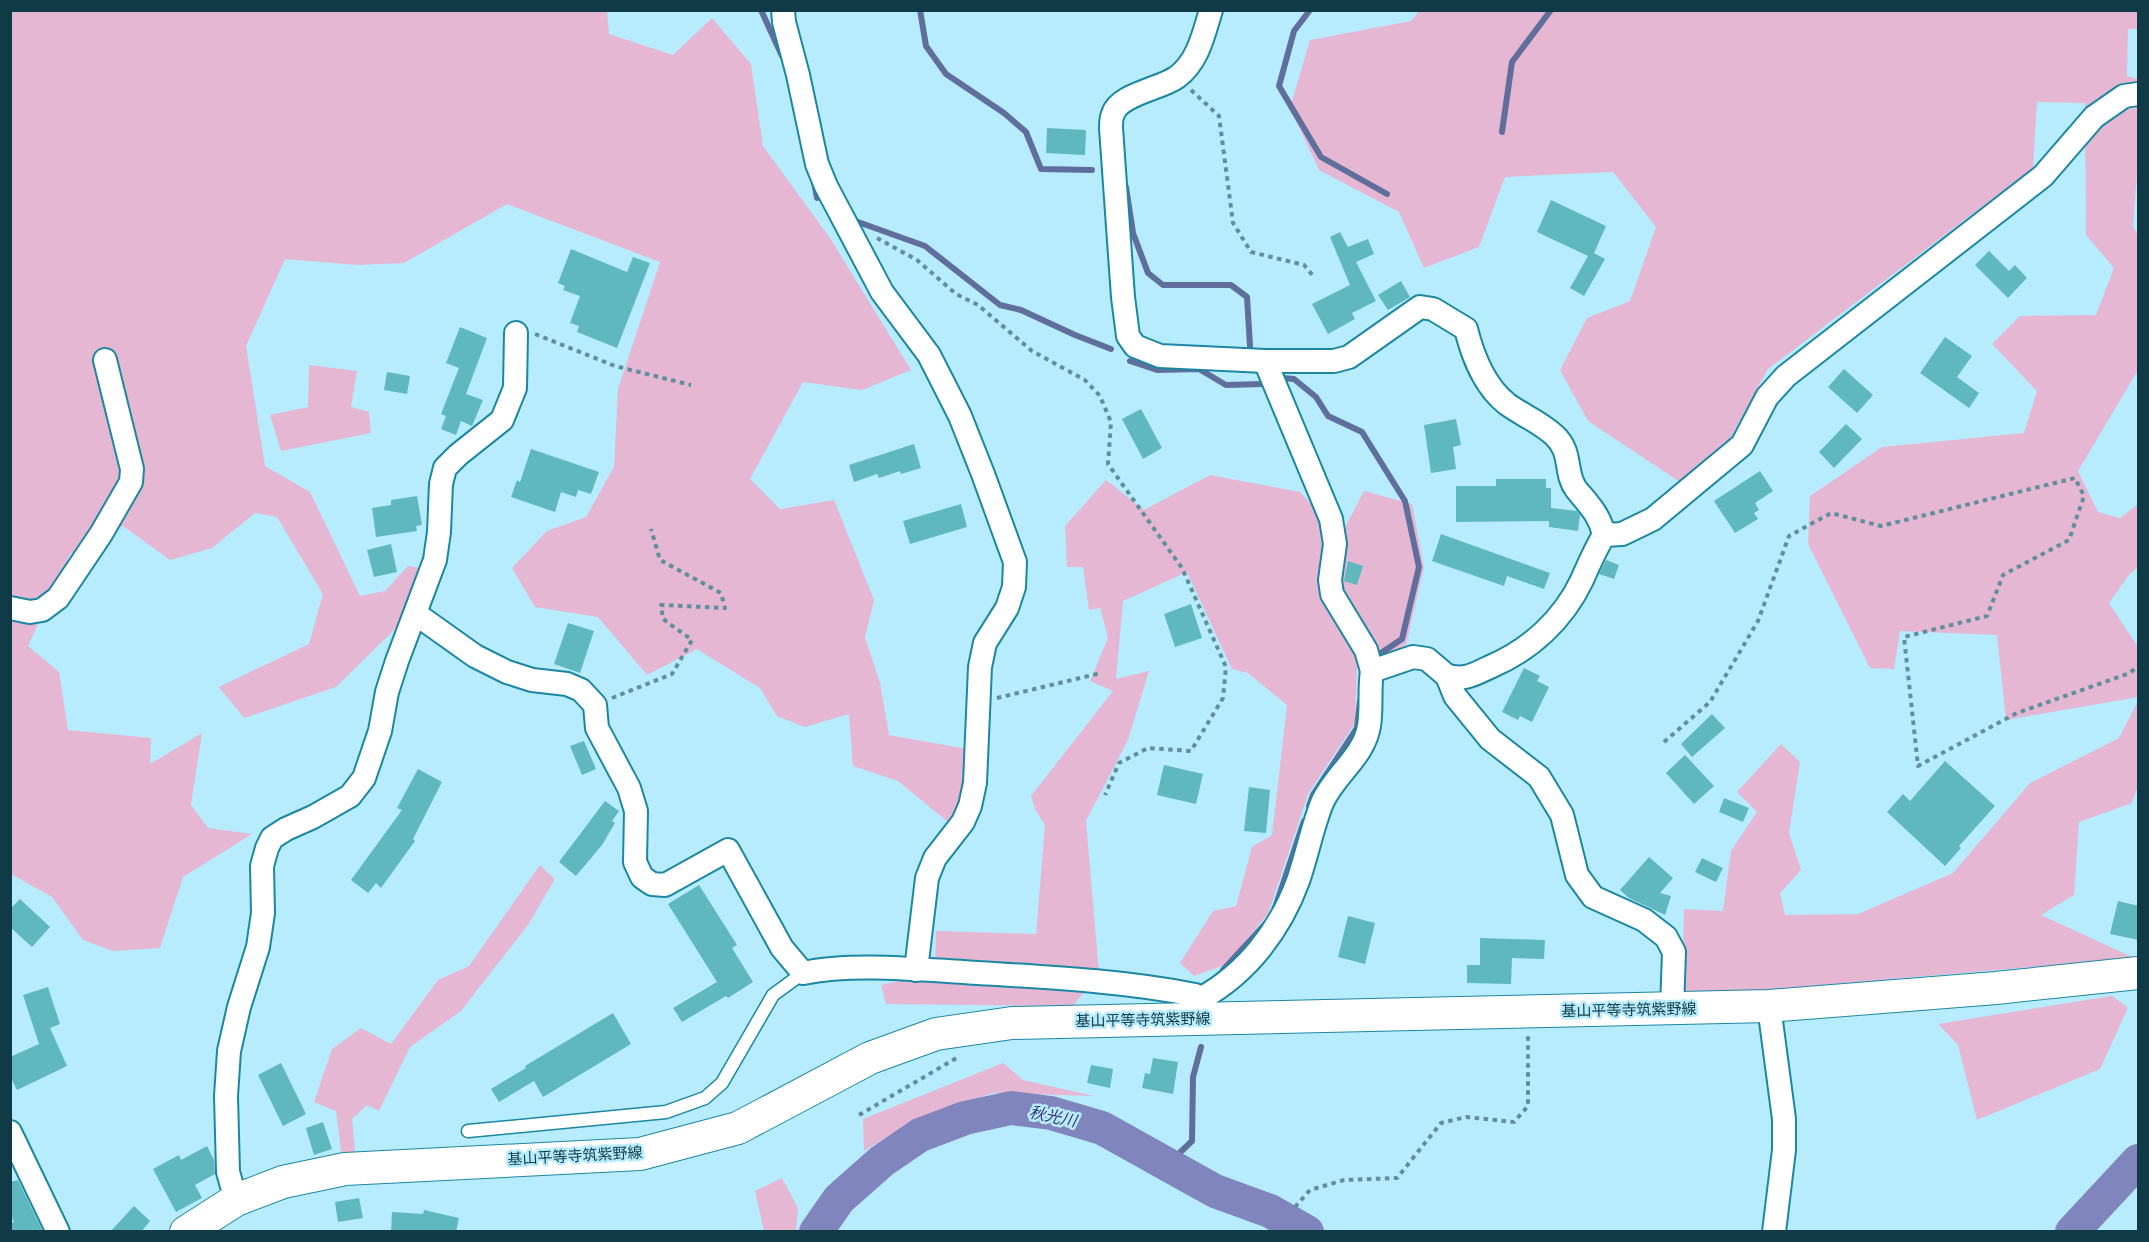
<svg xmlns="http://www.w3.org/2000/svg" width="2149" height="1242" font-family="'Open Sans','Noto Sans JP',sans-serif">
	<rect width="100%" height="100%" fill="#b7ecfe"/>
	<g fill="#e5b7d3">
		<polygon points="10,11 607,11 609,34 673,55 712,18 751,64 763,146 830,238 911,370 862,390 803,382 750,479 780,509 834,500 874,600 865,637 880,683 889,735 967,749 967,793 948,822 898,781 853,766 849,714 805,727 777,716 760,688 697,649 647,675 598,617 535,607 512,568 547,531 586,517 614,467 618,389 660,262 507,204 404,263 357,265 285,259 246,346 265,466 310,492 360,596 385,591 408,566 422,568 396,628 336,687 244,718 219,687 309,644 323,594 277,517 255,513 212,548 170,560 123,526 70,554 28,646 59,672 68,730 151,738 150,764 202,733 191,805 208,828 252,834 183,877 160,948 113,951 83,940 52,897 11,874"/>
		<polygon points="1419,11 2138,11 2138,29 2128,29 2127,76 2138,79 2138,160 2133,227 2138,235 2138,370 2078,471 2098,512 2120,518 2138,504 2138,567 2129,575 2109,603 2138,647 2138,697 2006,720 1997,635 1900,631 1894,669 1870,668 1808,544 1810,496 1882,447 2024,433 2037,391 1992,344 2020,316 2096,315 2114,268 2086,235 2085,103 2037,102 2033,168 1768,369 1728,442 1683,484 1588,421 1560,370 1587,318 1630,301 1656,227 1613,172 1505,177 1479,247 1424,268 1399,212 1319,170 1290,108 1310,40 1411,21"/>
		<polygon points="309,365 357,371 351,407 369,412 371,433 281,451 270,415 308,407"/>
		<polygon points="1210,475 1300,492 1341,535 1364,491 1412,504 1424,567 1406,645 1357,668 1355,723 1308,794 1268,914 1225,965 1194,976 1180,963 1213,911 1236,906 1252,847 1272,835 1287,705 1248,673 1232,669 1187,572 1123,601 1116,679 1149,671 1128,740 1086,821 1099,973 1073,1006 886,1004 881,985 935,973 936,931 1036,934 1045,825 1035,809 1031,796 1113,691 1090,681 1108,638 1100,608 1089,610 1083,567 1067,567 1065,526 1106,480 1144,510"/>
		<polygon points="2138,701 2138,785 2132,803 2079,822 2074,895 2041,915 2134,958 1682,997 1684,909 1723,911 1731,851 1757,812 1737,792 1781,744 1800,762 1789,833 1801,870 1780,893 1785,915 1858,914 1953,873 2030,783 2119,738"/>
		<polygon points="540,865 555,879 528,925 461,1011 410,1047 379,1111 367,1105 352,1119 355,1152 342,1158 336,1111 314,1102 332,1049 361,1028 391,1044 438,980 469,966"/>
		<polygon points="2112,996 2128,1008 2100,1069 1977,1120 1958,1045 1938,1024"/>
		<polygon points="1003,1063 1023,1080 1094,1096 993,1093 917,1119 864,1151 863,1119"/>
		<polygon points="782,1178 798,1208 796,1231 764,1231 755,1191"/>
	</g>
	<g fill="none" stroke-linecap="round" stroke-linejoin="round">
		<g stroke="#5f6e9a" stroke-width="6">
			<polyline points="761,10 782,56"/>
			<polyline points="920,10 926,46 946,74 1004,113 1026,132 1041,169 1092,170"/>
			<polyline points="1310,10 1294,31 1279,86 1321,157 1387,194"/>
			<polyline points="1502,132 1512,62 1551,10"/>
			<polyline points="814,182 817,198"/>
			<polyline points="1126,187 1133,233 1148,273 1163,285 1231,285 1247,297 1250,346"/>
			<polyline points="858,222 925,246 1000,305 1021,310 1075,335 1111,349"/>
			<polyline points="1130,361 1157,370 1199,369 1226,385 1263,384"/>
			<polyline points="1283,378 1294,379 1316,397 1328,416 1362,432 1405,501 1419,567 1402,639 1381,653"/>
			<polyline points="1309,806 1313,795 1357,728 1360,701"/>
			<polyline points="1275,908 1304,821"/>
			<polyline points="1223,970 1267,922"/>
			<polyline points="1167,1165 1192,1141 1193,1077 1201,1047"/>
		</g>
		<g stroke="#8185be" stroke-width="34">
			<polyline points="816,1232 839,1199 882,1161 920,1135 965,1118 1011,1108 1051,1113 1102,1128 1215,1191 1270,1211 1307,1232"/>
			<polyline points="2072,1232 2138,1161"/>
		</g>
	</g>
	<g fill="#5fb8be">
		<polygon points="1047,128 1086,130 1085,155 1046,153"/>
		<polygon points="1551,200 1606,226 1594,253 1605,259 1584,296 1570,288 1588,256 1537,232"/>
		<polygon points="1340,232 1348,247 1368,239 1374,254 1356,262 1376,301 1352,313 1355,319 1328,334 1312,304 1350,285 1330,237"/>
		<polygon points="571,249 627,272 633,257 650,263 617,348 577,332 579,326 570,323 580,296 563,290 565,286 558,283"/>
		<polygon points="1989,251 2009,271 2015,265 2027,278 2008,298 1975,265"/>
		<polygon points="1401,281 1410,297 1388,310 1378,295"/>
		<polygon points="460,327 487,338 466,394 483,400 472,426 461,421 456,435 441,429 446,416 441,414 459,368 446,363"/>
		<polygon points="1945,337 1972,356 1957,377 1979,393 1969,408 1920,373"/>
		<polygon points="1844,369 1873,395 1857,413 1828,387"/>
		<polygon points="387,372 410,376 407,394 384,390"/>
		<polygon points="1141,409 1162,448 1143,459 1122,419"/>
		<polygon points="1456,419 1461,445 1453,447 1456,469 1431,473 1424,425"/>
		<polygon points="1846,424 1862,439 1834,468 1819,452"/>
		<polygon points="914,444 921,468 901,474 900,471 879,478 877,474 854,482 849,465"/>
		<polygon points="531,449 599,472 591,494 578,490 576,497 561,492 555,512 511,497 517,480 520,482"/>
		<polygon points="1760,471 1773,491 1755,503 1759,510 1754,513 1758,519 1735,533 1714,501"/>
		<polygon points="1496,479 1546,479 1546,488 1551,488 1551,508 1577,511 1580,515 1578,531 1549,527 1549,521 1456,522 1456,486 1496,486"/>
		<polygon points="417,496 422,525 416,526 417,531 376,537 372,508 391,505 391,500"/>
		<polygon points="961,504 967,527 910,544 903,521"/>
		<polygon points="1441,534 1550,573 1544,589 1507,576 1504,586 1432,561"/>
		<polygon points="391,544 397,572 374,577 367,550"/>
		<polygon points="1606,560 1619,565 1614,579 1599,574"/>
		<polygon points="1348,561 1363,566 1357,585 1344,581"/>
		<polygon points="1191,604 1202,638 1175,647 1164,614"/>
		<polygon points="568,623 594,631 580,673 554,664"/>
		<polygon points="1524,668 1540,676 1537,681 1549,687 1532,722 1520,716 1518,720 1502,712"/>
		<polygon points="1712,714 1725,728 1692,757 1681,744"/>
		<polygon points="584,741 596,769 582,775 570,746"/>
		<polygon points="1685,755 1714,786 1694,804 1666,773"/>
		<polygon points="1945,761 1995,806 1959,846 1961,848 1945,866 1887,812 1903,794 1910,801"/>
		<polygon points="1164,765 1203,774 1196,804 1157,795"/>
		<polygon points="418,769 442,782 413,839 415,841 381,888 376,883 368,893 351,880 402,810 397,808"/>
		<polygon points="1249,787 1270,790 1266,833 1244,831"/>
		<polygon points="1724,798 1749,808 1743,822 1719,812"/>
		<polygon points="605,801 619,811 612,821 615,823 602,845 576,876 559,862"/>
		<polygon points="1649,857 1673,878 1660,893 1671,896 1665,915 1629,898 1620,890"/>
		<polygon points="1702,858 1723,868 1716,882 1695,872"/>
		<polygon points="699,885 737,945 732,948 753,982 728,998 726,996 682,1022 673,1008 717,982 668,904"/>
		<polygon points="20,899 50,927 32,947 10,927 10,909"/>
		<polygon points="2118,901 2139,906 2139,940 2110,934"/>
		<polygon points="1348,916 1375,923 1365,964 1338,957"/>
		<polygon points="1480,938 1545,940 1544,959 1512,958 1511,984 1467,983 1467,965 1480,965"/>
		<polygon points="48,987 60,1024 50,1028 67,1066 17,1090 10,1076 10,1057 39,1044 23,995"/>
		<polygon points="613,1013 631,1044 543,1097 534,1081 499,1102 491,1089 526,1068 525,1066"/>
		<polygon points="1153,1058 1178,1062 1173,1094 1142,1088 1145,1073 1150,1074"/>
		<polygon points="281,1063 306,1114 283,1126 258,1075"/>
		<polygon points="1091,1065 1113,1069 1110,1088 1087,1083"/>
		<polygon points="323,1122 332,1149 314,1155 306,1128"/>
		<polygon points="207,1146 214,1160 215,1174 195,1185 202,1198 176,1212 153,1169 179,1155 181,1160"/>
		<polygon points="18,1180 43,1232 10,1232 10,1223 14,1222 10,1213 10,1182"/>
		<polygon points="359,1198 363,1218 338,1222 335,1202"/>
		<polygon points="134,1206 150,1221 141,1232 110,1232"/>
		<polygon points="424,1210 459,1218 456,1232 391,1232 392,1212 423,1214"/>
	</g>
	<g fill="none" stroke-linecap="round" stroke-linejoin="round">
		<defs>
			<polyline id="service" points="468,1131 666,1112 705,1098 722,1083 773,995 803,973"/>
			<g id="minor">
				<polyline points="783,10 784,22 798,75 817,164 826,186 882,292 929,355 960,416 983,474 1015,562 1014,587 1007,608 985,643 980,667 975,783 970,806 963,822 935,858 927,878 916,970"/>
				<path d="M1211 10C1204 33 1198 62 1177 77 1161 89 1119 94 1113 114 1111 118 1111 124 1111 128L1123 297 1128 336 1135 346 1160 356 1265 361H1334L1349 357 1420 307 1433 309 1466 329C1473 357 1484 386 1507 404 1522 415 1540 422 1554 435 1573 452 1564 473 1576 489 1588 504 1600 515 1604 535"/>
				<polyline points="1265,361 1331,519 1335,544 1330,580 1332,594 1366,650 1372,671"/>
				<polyline points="10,608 30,612 42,610 58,598 101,534 131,482 132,469 105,360"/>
				<path d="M416 614 475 656 507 672 532 680 567 684 581 690 595 705 597 728 629 788 636 811 635 862 642 877 652 884 665 885 728 850 782 948 803 973C850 963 914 969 963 972 1040 977 1119 980 1195 995L1202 998 1203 1019"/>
				<path d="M1447 676C1467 680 1472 675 1490 667 1530 650 1563 620 1582 580 1589 564 1595 550 1604 535L1622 534 1653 519 1742 445 1767 397 1786 376 2043 176 2094 117 2124 96 2138 94"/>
				<path d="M1202 998C1247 973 1280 930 1298 881 1307 855 1312 828 1322 803 1334 775 1364 757 1369 726 1372 708 1369 689 1372 671L1413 657 1427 659 1447 676 1455 696 1490 739 1539 777 1562 815 1577 875 1593 897 1644 920 1666 937 1674 952 1672 1009"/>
				<polyline points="1769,1006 1784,1119 1784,1150 1774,1232"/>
				<polyline points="10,1132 58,1232"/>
				<polyline points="236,1200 228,1172 226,1096 229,1051 239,1007 258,947 263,913 262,866 267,848 272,838 286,829 313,817 350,796 364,778 380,731 387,692 397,661 435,560 439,532 441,484 445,468 458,455 502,420 515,388 516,333"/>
			</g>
			<polyline id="secondary" points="186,1232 236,1200 283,1182 345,1169 640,1154 738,1128 870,1058 936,1034 1012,1023 1769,1006 1996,988 2138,973"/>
		</defs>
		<use href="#service" stroke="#1b87a3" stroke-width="15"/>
		<use href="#minor" stroke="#1b87a3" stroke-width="26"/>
		<use href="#secondary" stroke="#1b87a3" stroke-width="34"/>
		<g stroke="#5f8e9d" stroke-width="4" stroke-dasharray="4.5 4.5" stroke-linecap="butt">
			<polyline points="1191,90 1219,116 1233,223 1251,252 1304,265 1315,278"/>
			<polyline points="877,238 917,260 956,294 978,305 1032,351 1085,380 1100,396 1111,422 1108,464 1182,568 1226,667 1223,698 1191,751 1148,748 1119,763 1105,795"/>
			<polyline points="535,334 615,366 691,385"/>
			<polyline points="612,698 672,674 692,640 663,619 661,605 725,608 721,593 660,560 651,529"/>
			<polyline points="997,698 1101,673"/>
			<polyline points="1664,742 1710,702 1758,621 1789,536 1831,513 1881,526 2075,478 2084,496 2069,540 2003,575 1987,616 1904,637 1918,766 2017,713 2130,673 2138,666"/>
			<polyline points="859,1115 960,1056"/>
			<polyline points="1295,1207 1310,1190 1344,1180 1397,1178 1441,1123 1466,1117 1514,1122 1528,1106 1528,1036"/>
		</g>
		<use href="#service" stroke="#fff" stroke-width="12"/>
		<use href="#minor" stroke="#fff" stroke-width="22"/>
		<use href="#secondary" stroke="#fff" stroke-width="32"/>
	</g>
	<g text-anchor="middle" stroke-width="5" stroke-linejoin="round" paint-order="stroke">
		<g font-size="15" fill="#103a46" stroke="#b7ecfe">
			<text transform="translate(1629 1010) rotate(-1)" y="5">基山平等寺筑紫野線</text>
			<text transform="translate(1143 1020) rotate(-1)" y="5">基山平等寺筑紫野線</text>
			<text transform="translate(575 1156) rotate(-3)" y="5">基山平等寺筑紫野線</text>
		</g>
		<g font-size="16" font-style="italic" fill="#363379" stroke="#b7ecfe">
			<text transform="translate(1053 1116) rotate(12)" y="6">秋光川</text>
		</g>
	</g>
	<rect width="2149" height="1242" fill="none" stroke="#103a46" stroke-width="24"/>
</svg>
